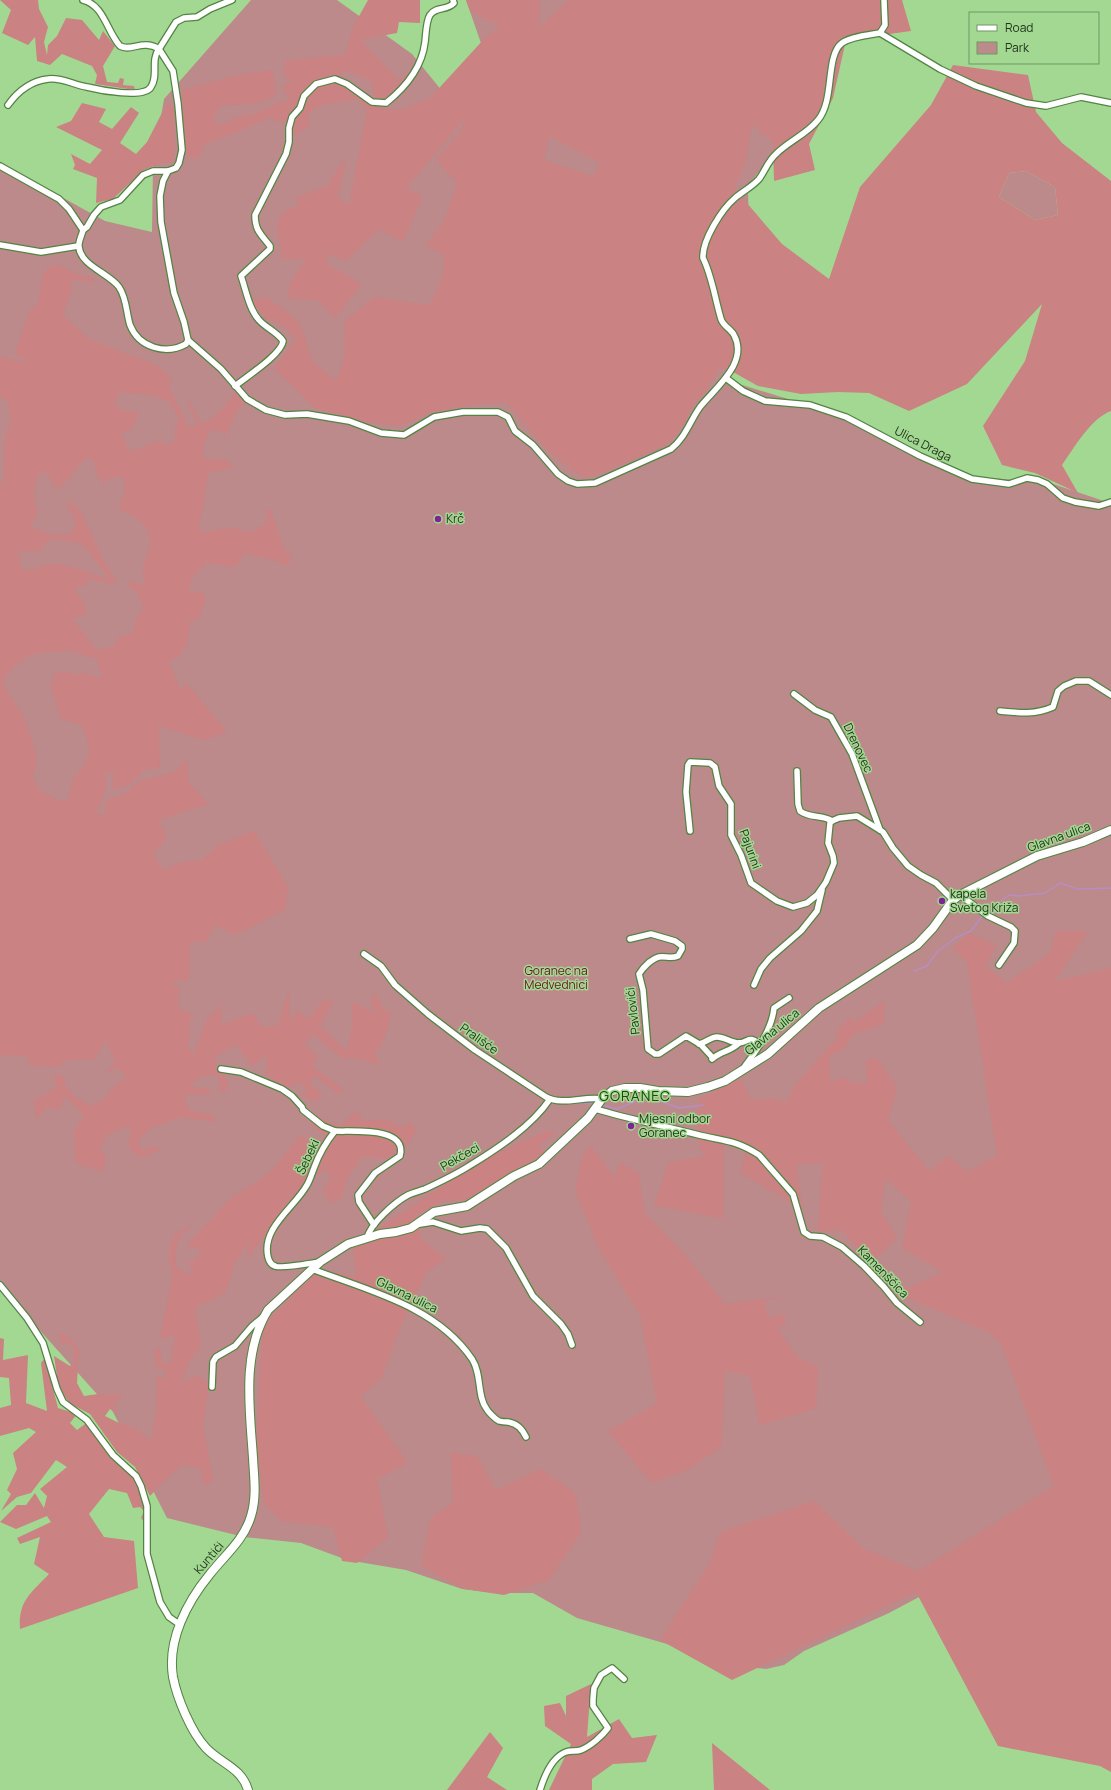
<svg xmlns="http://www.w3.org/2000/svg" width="1111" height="1790" font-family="Manrope,sans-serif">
	<rect width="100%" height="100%" fill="#a3d893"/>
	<g fill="#bc8a8a">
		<polygon points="251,0 337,0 412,54 447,97 483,49 466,0 898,0 835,44 829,101 770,157 751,182 748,192 749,227 765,324 723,379 856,420 922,459 975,477 1047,482 1107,502 1111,501 1111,1481 921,1596 889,1613 804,1651 784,1665 766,1669 747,1667 577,1618 533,1593 496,1593 462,1589 406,1570 347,1560 301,1543 244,1537 167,1518 113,1412 0,1286 0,163 105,221 152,232 153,165 164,99"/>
		<polygon points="1026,171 1055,187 1058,215 1035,220 999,197 1009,173"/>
	</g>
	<g fill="#ca8283" fill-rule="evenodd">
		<polygon points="0,0 38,0 39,9 48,27 44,42 47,55 48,45 57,36 66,18 82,20 99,40 103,31 115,46 103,66 107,82 118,83 120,78 124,79 123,85 134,86 135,90 95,84 97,75 92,66 62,54 50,65 37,61 35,37 28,45 2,33 11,10"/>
		<path d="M368 0H420V23L399 22 397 33 360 40 399 80 420 65 387 101 374 97 372 82 352 72H342L343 83 364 93 380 108 401 110 430 98 484 39 500 26 470 11 466 0H540L538 28 569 0H902L911 31 846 40 833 98 809 144 815 170 774 181 773 142 752 125 745 165 734 188 782 244 829 279 860 187 931 105 953 65 1028 75 1036 112 1062 143 1111 181V411C1091 418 1074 448 1062 465L1078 493 1035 473 1002 465 983 426 1025 361 1042 304 967 384 909 411 869 393 838 392 801 394 758 386 733 372 719 368 706 391 694 403 682 428 667 445 601 473 585 478C552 460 530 429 506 402L481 404 431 412 400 426 366 422 315 408 274 368 296 339 280 323 266 319 250 301 266 297 297 320 305 337 312 361 336 381 344 358 345 321 374 297 429 305C441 284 444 279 444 255L426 245 445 219 457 183 436 159 460 133 466 117 406 188 423 196 403 242 379 229 346 261 328 254 327 265 351 277 361 286 335 318 318 300 287 298 291 282 305 259H282L277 223 285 211 298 206 296 197 327 186 337 170 347 159 337 197 349 205 367 110 358 99 321 105 307 115 310 126 292 136 290 123 275 121 270 117 235 133 205 144 198 159 186 156 182 90 237 75 273 70 276 96 253 105 246 104 219 106 218 113 212 116 218 126 243 115 254 114 280 102 290 100 282 85 293 82 284 76 285 61 325 56 345 55 353 27ZM549 136 600 163 593 176 544 160ZM1026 171 1055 187 1058 215 1035 220 999 197 1009 173Z"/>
		<polygon points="82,103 106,109 99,122 112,129 131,107 139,113 120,143 136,154 147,142 166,105 174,105 175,146 173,162 162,163 144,170 113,199 96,203 97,178 73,169 75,165 71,154 90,164 102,150 56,127 71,121"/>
		<path d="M60 265 74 273 92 278 94 281 93 283 73 279 70 284 72 289 63 315 89 339 156 365 169 375 171 379 169 387 189 427 197 425 187 401H189L201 424C218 417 226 405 236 390L248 401 238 409 226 435 218 430H211C204 439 203 447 204 459L226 460 234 467 208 473 203 508 198 528 202 532 233 527 240 530 253 532 267 522V509L270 508 284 549 290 554 291 561 286 566 270 559 244 553 239 563 231 568 217 564 206 563C198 570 189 580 189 591L202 592 206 597 200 617 190 622 188 641 179 657 168 661 180 689 187 684 227 732 204 740 159 726 160 768 144 770 129 785 112 790 114 773 106 772V789L96 814 105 815 106 800 126 793 138 781 172 773 188 760V781L208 804 159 820 167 837 153 855 164 870 178 863 202 860 218 845 254 831 288 887 286 909 235 935 215 925 206 942H190L189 980 170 981 180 988 178 1008 191 1013 188 1048 194 1054 206 1021 221 1004 222 1027 226 1023 252 1013 263 1027 278 1026 289 990 290 1022 297 1010 308 1019 322 1001 334 1000 320 1026 347 1051 352 1026V1001L374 1013 371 1001 375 992 384 1009 392 1012 384 1039 374 1056 379 1059 378 1066C368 1061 354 1055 343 1059L313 1034 304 1045 318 1056 312 1066 344 1090 338 1094 316 1076 309 1082 322 1095 316 1102 301 1095 307 1089 298 1082 287 1089 265 1074 268 1066 265 1055 252 1066 236 1044 215 1057 217 1070 224 1073 229 1089 220 1093 218 1075 199 1077 190 1087 207 1088 213 1094 184 1095 189 1110 214 1115V1122L181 1117 151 1128 137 1142 143 1150 153 1147 162 1149 140 1158 129 1148 130 1125 107 1135 100 1148 107 1160 102 1172 76 1163 73 1132 84 1116 65 1096 60 1110 47 1107 36 1119 34 1101 56 1088 54 1075 65 1076 64 1083 74 1096 91 1106 105 1099 111 1089 127 1077 117 1068 106 1074 115 1062 106 1040 95 1059 68 1060 58 1067 30 1065 26 1056 0 1055V485L4 477 5 439 11 419 8 401 0 396V356L25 363 26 361 17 355 15 352 29 312 38 304 43 273 51 266ZM120 392 151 395 170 402 179 419 175 428V440L169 445 159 441 132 451 127 446 121 433 130 430 139 415 138 412 125 411 114 405ZM87 458 93 459 97 475 103 483 115 477H122C128 489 125 495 119 505L122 512C135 514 151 527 150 542 150 556 138 566 145 581L142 584 129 581 128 586 137 592 144 608 135 622 133 633 124 636H119L113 646 104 649H96L72 618 85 615C89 605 82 600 76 592L77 587H83L89 579 112 584 116 578 106 565 81 512 71 502 67 506C74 513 78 525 71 534L53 535 31 527 38 509 34 505 35 485 40 471 48 475 57 489C70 481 75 467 87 458ZM52 540C93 540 85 552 109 577L107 579C90 573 71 564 53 564 42 564 33 572 22 569L18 554 21 551 34 552 42 549 44 544ZM69 650 96 659 99 662 98 666 103 677 101 678 83 672 77 675 67 672 54 673 51 687 61 719 82 725 88 744 89 752 85 764 73 779 68 800H57L39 790 33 778 37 756 24 717 4 686V678C13 667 25 655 40 653 50 651 59 653 69 650Z"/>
		<polygon points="1056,931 1088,931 1055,981 1111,968 1111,1772 1100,1766 998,1746 916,1592 732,1680 660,1640 711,1561 720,1532 814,1501 864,1549 918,1571 1054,1486 1003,1348 999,1341 988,1332 896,1293 943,1272 902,1248 911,1202 885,1178 881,1212 897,1237 872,1263 841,1230 818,1232 823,1163 796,1164 803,1210 740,1172 746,1151 724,1141 723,1219 654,1205 669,1162 704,1157 696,1136 700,1098 741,1079 751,1100 774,1098 786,1102 794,1086 838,1037 835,1034 849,1017 854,1022 884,1001 884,1024 852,1035 844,1049 830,1056 830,1083 844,1077 852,1083 867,1083 866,1061 877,1058 897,1088 888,1120 929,1171 948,1156 968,1172 997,1155 967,963 953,948 969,933 996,945 985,966 1007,983 1050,953"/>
		<path d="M355 1112 365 1121 387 1119 402 1128 411 1122 416 1132 402 1151 385 1158 362 1157 347 1178 342 1197 332 1204 323 1191 331 1179 326 1169 307 1181 247 1259 248 1242 235 1264 225 1293 195 1308 201 1345 189 1362 181 1383 197 1375 209 1383 203 1425 213 1481 204 1486 201 1468 182 1465 169 1476 150 1496 135 1467 117 1452 90 1414 71 1404 59 1390 54 1356 70 1366 75 1362 74 1347 66 1342 63 1345 59 1339 60 1332 71 1339 79 1349 77 1383 84 1396 98 1394 121 1395 122 1400H115L114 1405 117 1406 116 1411 110 1409 105 1416 117 1422 137 1429 151 1441 156 1413 157 1375 165 1380 166 1371 156 1367 155 1350 159 1346 163 1365 171 1362 175 1335 160 1338 172 1276 169 1260V1246L175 1234 194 1223C175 1241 176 1240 176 1267L187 1275 194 1270 186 1262H192L203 1251 188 1246 191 1240 233 1196 262 1179 279 1162 300 1135 317 1147 319 1163 331 1142 309 1122 316 1115 329 1122 341 1125Z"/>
		<polygon points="549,1130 555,1134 539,1145 545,1154 533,1165 478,1195 461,1201 443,1201 417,1215 421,1239 446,1259 427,1271 401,1325 381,1379 360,1396 408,1463 377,1479 388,1537 357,1563 342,1561 333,1527 282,1521 264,1504 256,1442 263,1326 317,1270 356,1276 353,1249 374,1231 483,1159"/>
		<polygon points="590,1145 615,1177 620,1163 639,1173 644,1212 686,1256 725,1304 784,1296 763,1301 769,1317 782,1314 787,1324 777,1327 797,1357 818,1366 816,1408 760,1425 750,1376 725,1371 721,1447 687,1470 652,1483 608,1431 657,1403 640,1315 599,1249 575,1190 582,1158"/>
		<path d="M0 1338 4 1339 3 1360 28 1355 26 1403 47 1411 41 1363 45 1358 58 1408 77 1414 70 1423 77 1430 89 1421 112 1457 135 1476 144 1495 146 1524 141 1518 144 1511 140 1507 133 1508 127 1493 109 1489 89 1514 104 1537 134 1541 138 1588 20 1629C18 1601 31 1593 49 1574L34 1564 40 1537 20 1544 17 1538 51 1522 47 1516 16 1529 0 1522 17 1505H26L35 1493 44 1508 47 1496 40 1489 67 1467 56 1460 31 1493 17 1497 1 1511 11 1494 7 1490 17 1469 13 1453 36 1432 29 1428 0 1436V1408L11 1405 9 1378 0 1377Z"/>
		<polygon points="451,1453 477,1456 496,1490 540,1469 576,1493 581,1533 549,1580 504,1595 464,1589 421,1566 431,1517 453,1503"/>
		<polygon points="591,1684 587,1737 619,1719 632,1738 657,1735 646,1762 613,1764 592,1779 592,1790 549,1790 571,1744 545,1726 544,1706 560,1703 566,1716 566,1696"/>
		<polygon points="490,1732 503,1748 487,1777 507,1790 447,1790"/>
		<polygon points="712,1743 770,1790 714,1790"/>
	</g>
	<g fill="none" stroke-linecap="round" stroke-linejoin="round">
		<g stroke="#b78dc3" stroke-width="1.5">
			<polyline points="986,912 1009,895 1018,896 1045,893 1060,883 1078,889 1111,888"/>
			<polyline points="914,971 927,966 937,952 957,937 971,931 983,915"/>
			<polyline points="575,1103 595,1103"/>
			<polyline points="559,1104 569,1103"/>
			<polyline points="602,1105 617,1109 641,1099 652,1098 679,1108 703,1105"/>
		</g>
		<defs>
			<g id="street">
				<path d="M232 0 210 9 197 17 184 18 176 22 159 49 173 71 178 104 182 150 179 163 176 168 168 171 163 181 160 196 161 222 174 293 184 322 188 340 221 369 247 399 266 410 285 415 307 414 349 421 381 433 404 435 434 417 463 412H498L508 417 515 431 533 445 558 474 568 481 577 484 595 483 671 449C685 438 690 421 700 407 715 388 749 363 734 335 731 329 723 326 721 319 715 299 712 276 703 258 702 240 722 209 735 198 743 191 752 187 759 179 765 171 768 161 776 154 789 141 807 134 818 120 835 100 825 56 842 43 852 36 869 35 880 33L885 25 884 0"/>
				<polyline points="880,33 940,69 976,86 1026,103 1046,106 1081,97 1111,103"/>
				<path d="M8 105C18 91 31 81 48 79 61 77 74 85 87 87 99 90 144 99 151 87 159 75 150 61 159 49 143 39 131 52 120 46 107 32 104 5 83 0"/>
				<path d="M0 166 59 199 69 209 83 230C82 235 78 242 79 247 80 265 110 274 119 287 127 299 126 312 130 325 139 348 166 355 186 344L188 340"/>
				<polyline points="83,230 87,227 94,215 101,207 120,200 143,175 153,171 168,171"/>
				<polyline points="0,245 41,252 78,246"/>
				<polyline points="726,378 743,391 765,401 810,405 846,417 920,456 972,479 1009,484 1027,478 1038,480 1047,484 1063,498 1075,502 1099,506 1111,502"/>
				<path d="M235 386C246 377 282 354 283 341 277 332 266 328 259 320 249 309 246 290 241 276L270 249V246C261 234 255 231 255 215L286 154 289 142V128L292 117 300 108 304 96 316 84 335 79 347 84 372 102 386 103C406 87 422 68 425 42 426 34 426 21 430 15 436 6 447 11 454 3L453 0"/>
				<polyline points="794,694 815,710 831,717 852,754 880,830"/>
				<path d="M1000 711C1019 713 1035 715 1053 707L1058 691 1064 686 1076 681H1089L1111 695"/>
				<path d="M797 771 798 804 800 811C810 819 822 814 832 821"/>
				<polyline points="690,831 686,792 688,765 690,762 710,763 715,767 719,786 731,804 731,835 741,855 751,883 777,901 793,907 807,903 817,895 826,882 834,863 833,856 828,843 830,823 832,821 839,818 857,816 883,832 893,848 908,866 921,875 936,883 953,900"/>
				<polyline points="960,895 988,916 1011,927 1015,931 1014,943 999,965"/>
				<path d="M630 939 651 934 675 941 682 946V949L678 956C671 959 666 956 659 957 651 959 643 968 639 974L643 990 648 1049 655 1054H659L686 1036 701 1045 713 1058"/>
				<path d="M364 954 381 966 395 985 428 1014 475 1050 546 1097C563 1106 583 1096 602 1099"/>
				<polyline points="754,985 761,969 770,958 801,931 817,911 822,890"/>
				<path d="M699 1044C706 1043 710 1037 717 1037 724 1037 732 1043 739 1043 750 1042 747 1035 760 1044"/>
				<path d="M712 1059C721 1051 732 1051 739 1043"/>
				<path d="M745 1066C757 1050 772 1029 774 1008L789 998"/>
				<path d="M221 1069 241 1072 282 1089 292 1096 302 1107 303 1110 323 1126 335 1131C326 1142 319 1154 314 1168 312 1173 310 1180 307 1185 295 1207 261 1228 268 1257 269 1261 271 1265 275 1266 280 1269 312 1263 320 1262"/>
				<path d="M595 1109C629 1119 664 1126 699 1135 724 1141 736 1140 759 1155L793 1194 804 1232 810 1236 823 1237 842 1247 864 1266 884 1287 897 1303 920 1322"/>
				<path d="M335 1131C352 1132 408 1126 400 1156L375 1173 358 1195 359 1202 374 1225"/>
				<polyline points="418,1223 420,1224 433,1222 461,1231 480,1228 487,1229 506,1248 533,1296 561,1324 568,1334 572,1345"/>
				<path d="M367 1238C370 1224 395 1202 408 1195 414 1192 420 1191 425 1189 440 1182 455 1175 469 1166 497 1149 532 1126 550 1099"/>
				<path d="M312 1269C369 1291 436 1306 472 1359 482 1374 477 1396 486 1408 488 1412 495 1419 499 1421 502 1422 505 1422 508 1422 518 1424 522 1429 526 1437"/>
				<polyline points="0,1285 27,1318 43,1343 57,1389 63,1402 87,1420 113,1455 136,1476 141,1486 147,1506 147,1554 160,1602 169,1617 179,1624"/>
				<polyline points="212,1387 213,1362 216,1357 235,1346 252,1326 264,1316"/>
				<path d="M540 1790C544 1777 552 1757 566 1752 571 1750 576 1752 581 1750 591 1746 602 1736 608 1728L593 1706V1699L594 1688 601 1675 612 1668 624 1679"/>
			</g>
			<path id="secondary" d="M248 1790C242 1768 220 1763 206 1748 191 1732 177 1698 173 1677 167 1640 187 1602 210 1574 225 1555 244 1540 251 1516 257 1497 254 1477 253 1458 250 1411 241 1353 268 1310L320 1262 348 1244 380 1234 396 1232 411 1228 434 1212 467 1206 514 1176 539 1164 588 1118 602 1099 612 1091 625 1088H640L658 1091 688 1092 708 1087 725 1081 768 1054 819 1008 917 945 933 928 953 900 960 895 1037 856 1083 842 1111 830"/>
		</defs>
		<use href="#street" stroke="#538443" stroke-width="8"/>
		<use href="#secondary" stroke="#538443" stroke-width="10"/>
		<use href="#street" stroke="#fff" stroke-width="5.5"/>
		<use href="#secondary" stroke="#fff" stroke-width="8"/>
	</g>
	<g fill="#7d2593" stroke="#a3d893" stroke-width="1.5">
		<circle cx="438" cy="519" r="4"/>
		<circle cx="942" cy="901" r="4"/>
		<circle cx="631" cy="1126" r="4"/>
	</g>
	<g text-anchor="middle" stroke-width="3" stroke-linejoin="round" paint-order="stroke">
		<g font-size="12" fill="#20351a" stroke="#a3d893">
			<text transform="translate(923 444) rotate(27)" y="4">Ulica Draga</text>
			<text transform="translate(858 748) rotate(65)" y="4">Drenovec</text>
			<text transform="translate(1059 837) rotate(-20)" y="4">Glavna ulica</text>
			<text transform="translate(750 849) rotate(70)" y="4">Pajurini</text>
			<text transform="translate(633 1011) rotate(-97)" y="4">Pavlovići</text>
			<text transform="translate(772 1032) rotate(-39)" y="4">Glavna ulica</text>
			<text transform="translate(479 1039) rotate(35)" y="4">Prališće</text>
			<text transform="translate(308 1157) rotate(-65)" y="4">Šebeki</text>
			<text transform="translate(460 1157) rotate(-30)" y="4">Pekčeci</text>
			<text transform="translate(883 1272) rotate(46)" y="4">Kamenščica</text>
			<text transform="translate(407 1295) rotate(26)" y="4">Glavna ulica</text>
			<text transform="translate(209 1558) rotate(-49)" y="4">Kuntići</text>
		</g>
		<g font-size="12" fill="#20351a" stroke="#a3d893" text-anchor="start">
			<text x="446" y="523">Krč</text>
			<text x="950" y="898">kapela<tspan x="950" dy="14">Svetog Križa</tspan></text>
			<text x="639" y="1123">Mjesni odbor<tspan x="639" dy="14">Goranec</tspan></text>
		</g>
		<g font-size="12" fill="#6b1421" stroke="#a3d893">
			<text x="556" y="975">Goranec na<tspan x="556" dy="14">Medvednici</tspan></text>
		</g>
		<g font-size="14" letter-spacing="1" fill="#194904" stroke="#a3d893">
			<text x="635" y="1101">GORANEC</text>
		</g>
	</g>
	<rect x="969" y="12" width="130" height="52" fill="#a3d893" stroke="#6f9763"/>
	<rect x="977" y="25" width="20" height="6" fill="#ffffff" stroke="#6f9763"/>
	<text x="1005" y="32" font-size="12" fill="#20351a">Road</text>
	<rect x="977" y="42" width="20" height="12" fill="#bc8a8a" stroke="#6f9763"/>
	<text x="1005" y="52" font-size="12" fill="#20351a">Park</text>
</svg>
